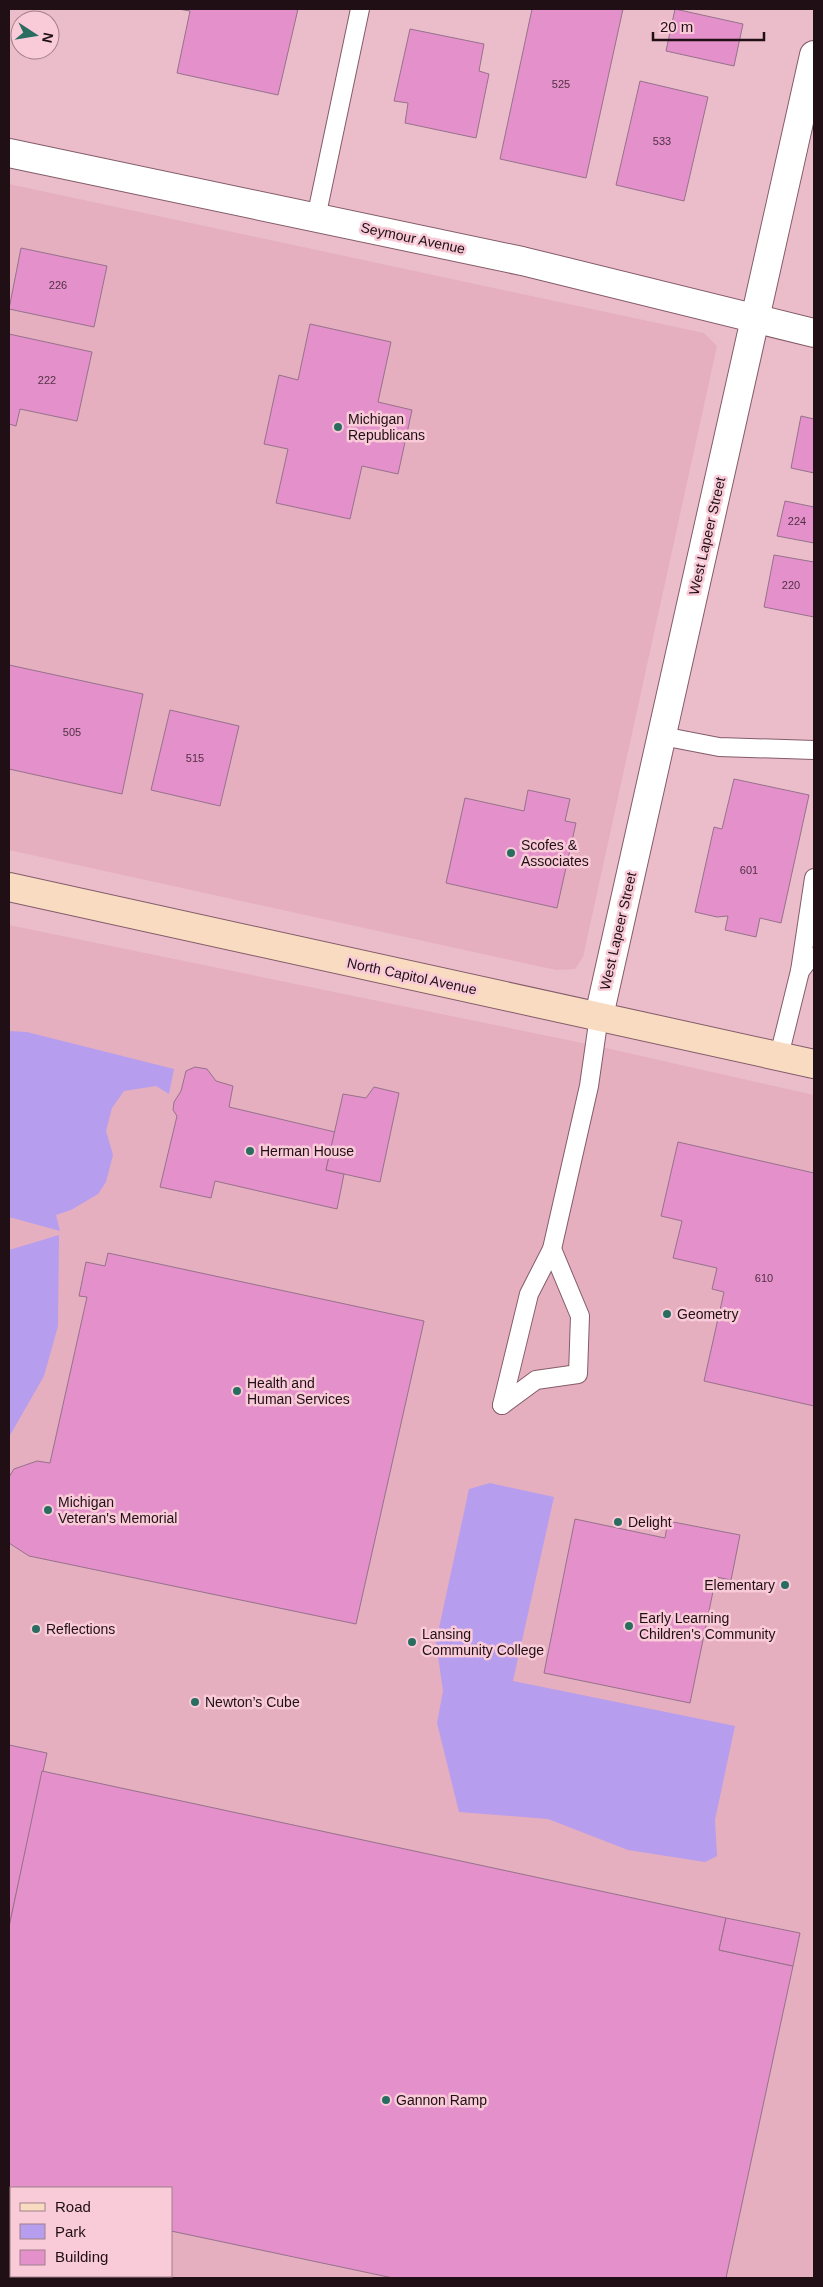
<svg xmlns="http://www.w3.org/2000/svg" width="823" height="2287" font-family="Helvetica,sans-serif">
	<rect width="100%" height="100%" fill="#ebbdcb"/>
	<g fill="#e5afc0" fill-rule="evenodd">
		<polygon points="9,184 704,333 717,346 583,957 575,969 556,970 9,850"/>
		<path d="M9 925 597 1046 814 1095V2278H9ZM11 2188H171V2276H11Z"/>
	</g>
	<g fill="#b79ded">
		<polygon points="9,1031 27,1032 174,1069 169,1094 156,1086 124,1091 112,1108 106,1131 113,1155 106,1182 98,1194 71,1210 56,1215 60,1231 9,1217"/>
		<polygon points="59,1235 58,1326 44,1376 9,1437 9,1250"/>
		<polygon points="490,1483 554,1497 513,1681 735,1726 715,1820 717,1856 705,1862 628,1850 548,1819 459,1812 437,1723 443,1691 436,1642 469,1489"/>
	</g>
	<g fill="#e390cb" stroke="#96728a">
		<polygon points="178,9 298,9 278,95 177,73 190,11"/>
		<polygon points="532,9 623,9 586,178 500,159"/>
		<polygon points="675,9 743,24 734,66 666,51"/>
		<polygon points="410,29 484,44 479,71 489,74 476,138 405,123 408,103 394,101"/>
		<polygon points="640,81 708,97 684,201 616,185"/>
		<polygon points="21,248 107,266 94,327 9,309"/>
		<polygon points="310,324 391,342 378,402 412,410 398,474 362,466 350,519 276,503 288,449 264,444 279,375 298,380"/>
		<polygon points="9,334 92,352 77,421 20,409 16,426 9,424"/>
		<polygon points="801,416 814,419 814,473 791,468"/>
		<polygon points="785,501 814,507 814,543 777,536"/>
		<polygon points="774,555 814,562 814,617 764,607"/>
		<polygon points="9,665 143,694 122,794 9,769"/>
		<polygon points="170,710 239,726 220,806 151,790"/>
		<polygon points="734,779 809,795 781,923 760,918 756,937 725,930 728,916 717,917 695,912 714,827 722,829"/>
		<polygon points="528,790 570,799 565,821 576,823 557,908 446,883 465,798 524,811"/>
		<polygon points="195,1067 207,1069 216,1081 233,1086 229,1107 335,1132 326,1170 344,1174 337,1209 215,1181 211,1198 160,1187 177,1116 173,1110 174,1102 181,1091 186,1071"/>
		<polygon points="374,1087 399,1093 380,1182 326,1170 343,1094 366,1098"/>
		<polygon points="678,1142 814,1173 814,1406 704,1381 724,1292 712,1289 717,1268 673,1258 682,1221 661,1216"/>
		<polygon points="108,1253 424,1321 356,1624 29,1556 9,1543 9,1477 14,1469 37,1461 50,1463 87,1297 79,1296 86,1262 105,1266"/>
		<polygon points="575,1519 665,1538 668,1521 740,1535 731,1580 716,1577 690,1703 544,1673"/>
		<polygon points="9,1745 47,1753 9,1927"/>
		<polygon points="42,1771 726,1918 719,1950 793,1966 726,2278 393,2278 171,2231 171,2188 11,2188 11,2196 9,2196 9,1927"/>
		<polygon points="726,1918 800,1933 793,1966 719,1950"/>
	</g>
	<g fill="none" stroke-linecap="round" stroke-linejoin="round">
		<defs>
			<g id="lane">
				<polyline points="316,218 360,9"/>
				<polyline points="662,736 719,747 814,750"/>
				<polyline points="800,971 814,878"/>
				<polyline points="779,1056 800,971 809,959 814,957"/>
				<polyline points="502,1405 529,1294 552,1249 589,1086 599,1016"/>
				<polyline points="502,1405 536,1380 578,1374 580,1316 552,1249"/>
			</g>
			<g id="street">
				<polyline points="9,153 522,261 814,333"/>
				<polyline points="599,1016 814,55"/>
			</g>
			<polyline id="secondary" points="9,887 814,1064"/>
		</defs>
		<use href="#lane" stroke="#845c69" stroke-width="20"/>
		<use href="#street" stroke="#845c69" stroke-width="30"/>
		<use href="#secondary" stroke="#845c69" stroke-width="30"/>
		<use href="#lane" stroke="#fff" stroke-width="18"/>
		<use href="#street" stroke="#fff" stroke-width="28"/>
		<use href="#secondary" stroke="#f8dbc0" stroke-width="28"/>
	</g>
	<g fill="#296d60" stroke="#f9cad8" stroke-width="2">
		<circle cx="338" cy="427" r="5"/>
		<circle cx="511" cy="853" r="5"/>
		<circle cx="250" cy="1151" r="5"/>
		<circle cx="667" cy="1314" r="5"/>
		<circle cx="237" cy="1391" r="5"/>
		<circle cx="48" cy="1510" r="5"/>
		<circle cx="618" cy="1522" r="5"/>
		<circle cx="785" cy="1585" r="5"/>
		<circle cx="629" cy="1626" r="5"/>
		<circle cx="36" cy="1629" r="5"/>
		<circle cx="412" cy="1642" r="5"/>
		<circle cx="195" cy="1702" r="5"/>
		<circle cx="386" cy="2100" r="5"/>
	</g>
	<g text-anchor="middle" stroke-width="5" stroke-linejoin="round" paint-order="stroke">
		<g font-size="11" fill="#513043">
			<text x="561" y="88">525</text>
			<text x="662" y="145">533</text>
			<text x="58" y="289">226</text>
			<text x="47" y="384">222</text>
			<text x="797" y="525">224</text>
			<text x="791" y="589">220</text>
			<text x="72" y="736">505</text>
			<text x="195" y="762">515</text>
			<text x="749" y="874">601</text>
			<text x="764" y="1282">610</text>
		</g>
		<g font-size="14" fill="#201016" stroke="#f9cad8">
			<text transform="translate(413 238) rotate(12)" y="5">Seymour Avenue</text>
			<text transform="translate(707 536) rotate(-77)" y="5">West Lapeer Street</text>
			<text transform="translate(618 931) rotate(-77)" y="5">West Lapeer Street</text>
			<text transform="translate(412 976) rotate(12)" y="5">North Capitol Avenue</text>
		</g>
		<g font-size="14" fill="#201016" stroke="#f9cad8" text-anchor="start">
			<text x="348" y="424">Michigan<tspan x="348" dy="16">Republicans</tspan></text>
			<text x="521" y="850">Scofes &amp;<tspan x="521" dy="16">Associates</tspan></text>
			<text x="260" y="1156">Herman House</text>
			<text x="677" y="1319">Geometry</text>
			<text x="247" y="1388">Health and<tspan x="247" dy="16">Human Services</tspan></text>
			<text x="58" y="1507">Michigan<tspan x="58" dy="16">Veteran's Memorial</tspan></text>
			<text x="628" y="1527">Delight</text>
			<text x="775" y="1590" text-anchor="end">Elementary</text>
			<text x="639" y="1623">Early Learning<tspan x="639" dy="16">Children's Community</tspan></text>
			<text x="46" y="1634">Reflections</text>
			<text x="422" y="1639">Lansing<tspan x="422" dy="16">Community College</tspan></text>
			<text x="205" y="1707">Newton’s Cube</text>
			<text x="396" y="2105">Gannon Ramp</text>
		</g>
	</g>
	<rect width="823" height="2287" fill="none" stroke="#201016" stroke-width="20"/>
	<rect x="10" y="2187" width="162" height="90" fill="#f9cad8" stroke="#a2808a"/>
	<rect x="20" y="2203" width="25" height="8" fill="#f8dbc0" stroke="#a2808a"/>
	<text x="55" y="2212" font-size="15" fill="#201016">Road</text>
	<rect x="20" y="2224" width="25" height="15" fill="#b79ded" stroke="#a2808a"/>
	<text x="55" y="2237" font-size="15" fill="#201016">Park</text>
	<rect x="20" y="2250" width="25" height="15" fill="#e390cb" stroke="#a2808a"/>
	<text x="55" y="2262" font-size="15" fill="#201016">Building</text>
	<g transform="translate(35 35) rotate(102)"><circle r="24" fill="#f9cad8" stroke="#a2808a"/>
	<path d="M0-4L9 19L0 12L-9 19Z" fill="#296d60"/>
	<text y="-8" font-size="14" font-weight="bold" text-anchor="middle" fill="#201016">N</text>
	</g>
	<path d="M653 32v8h111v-8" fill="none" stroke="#201016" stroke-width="2.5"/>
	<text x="660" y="32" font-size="15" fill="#201016" stroke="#f9cad8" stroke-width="4" paint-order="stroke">20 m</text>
</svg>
